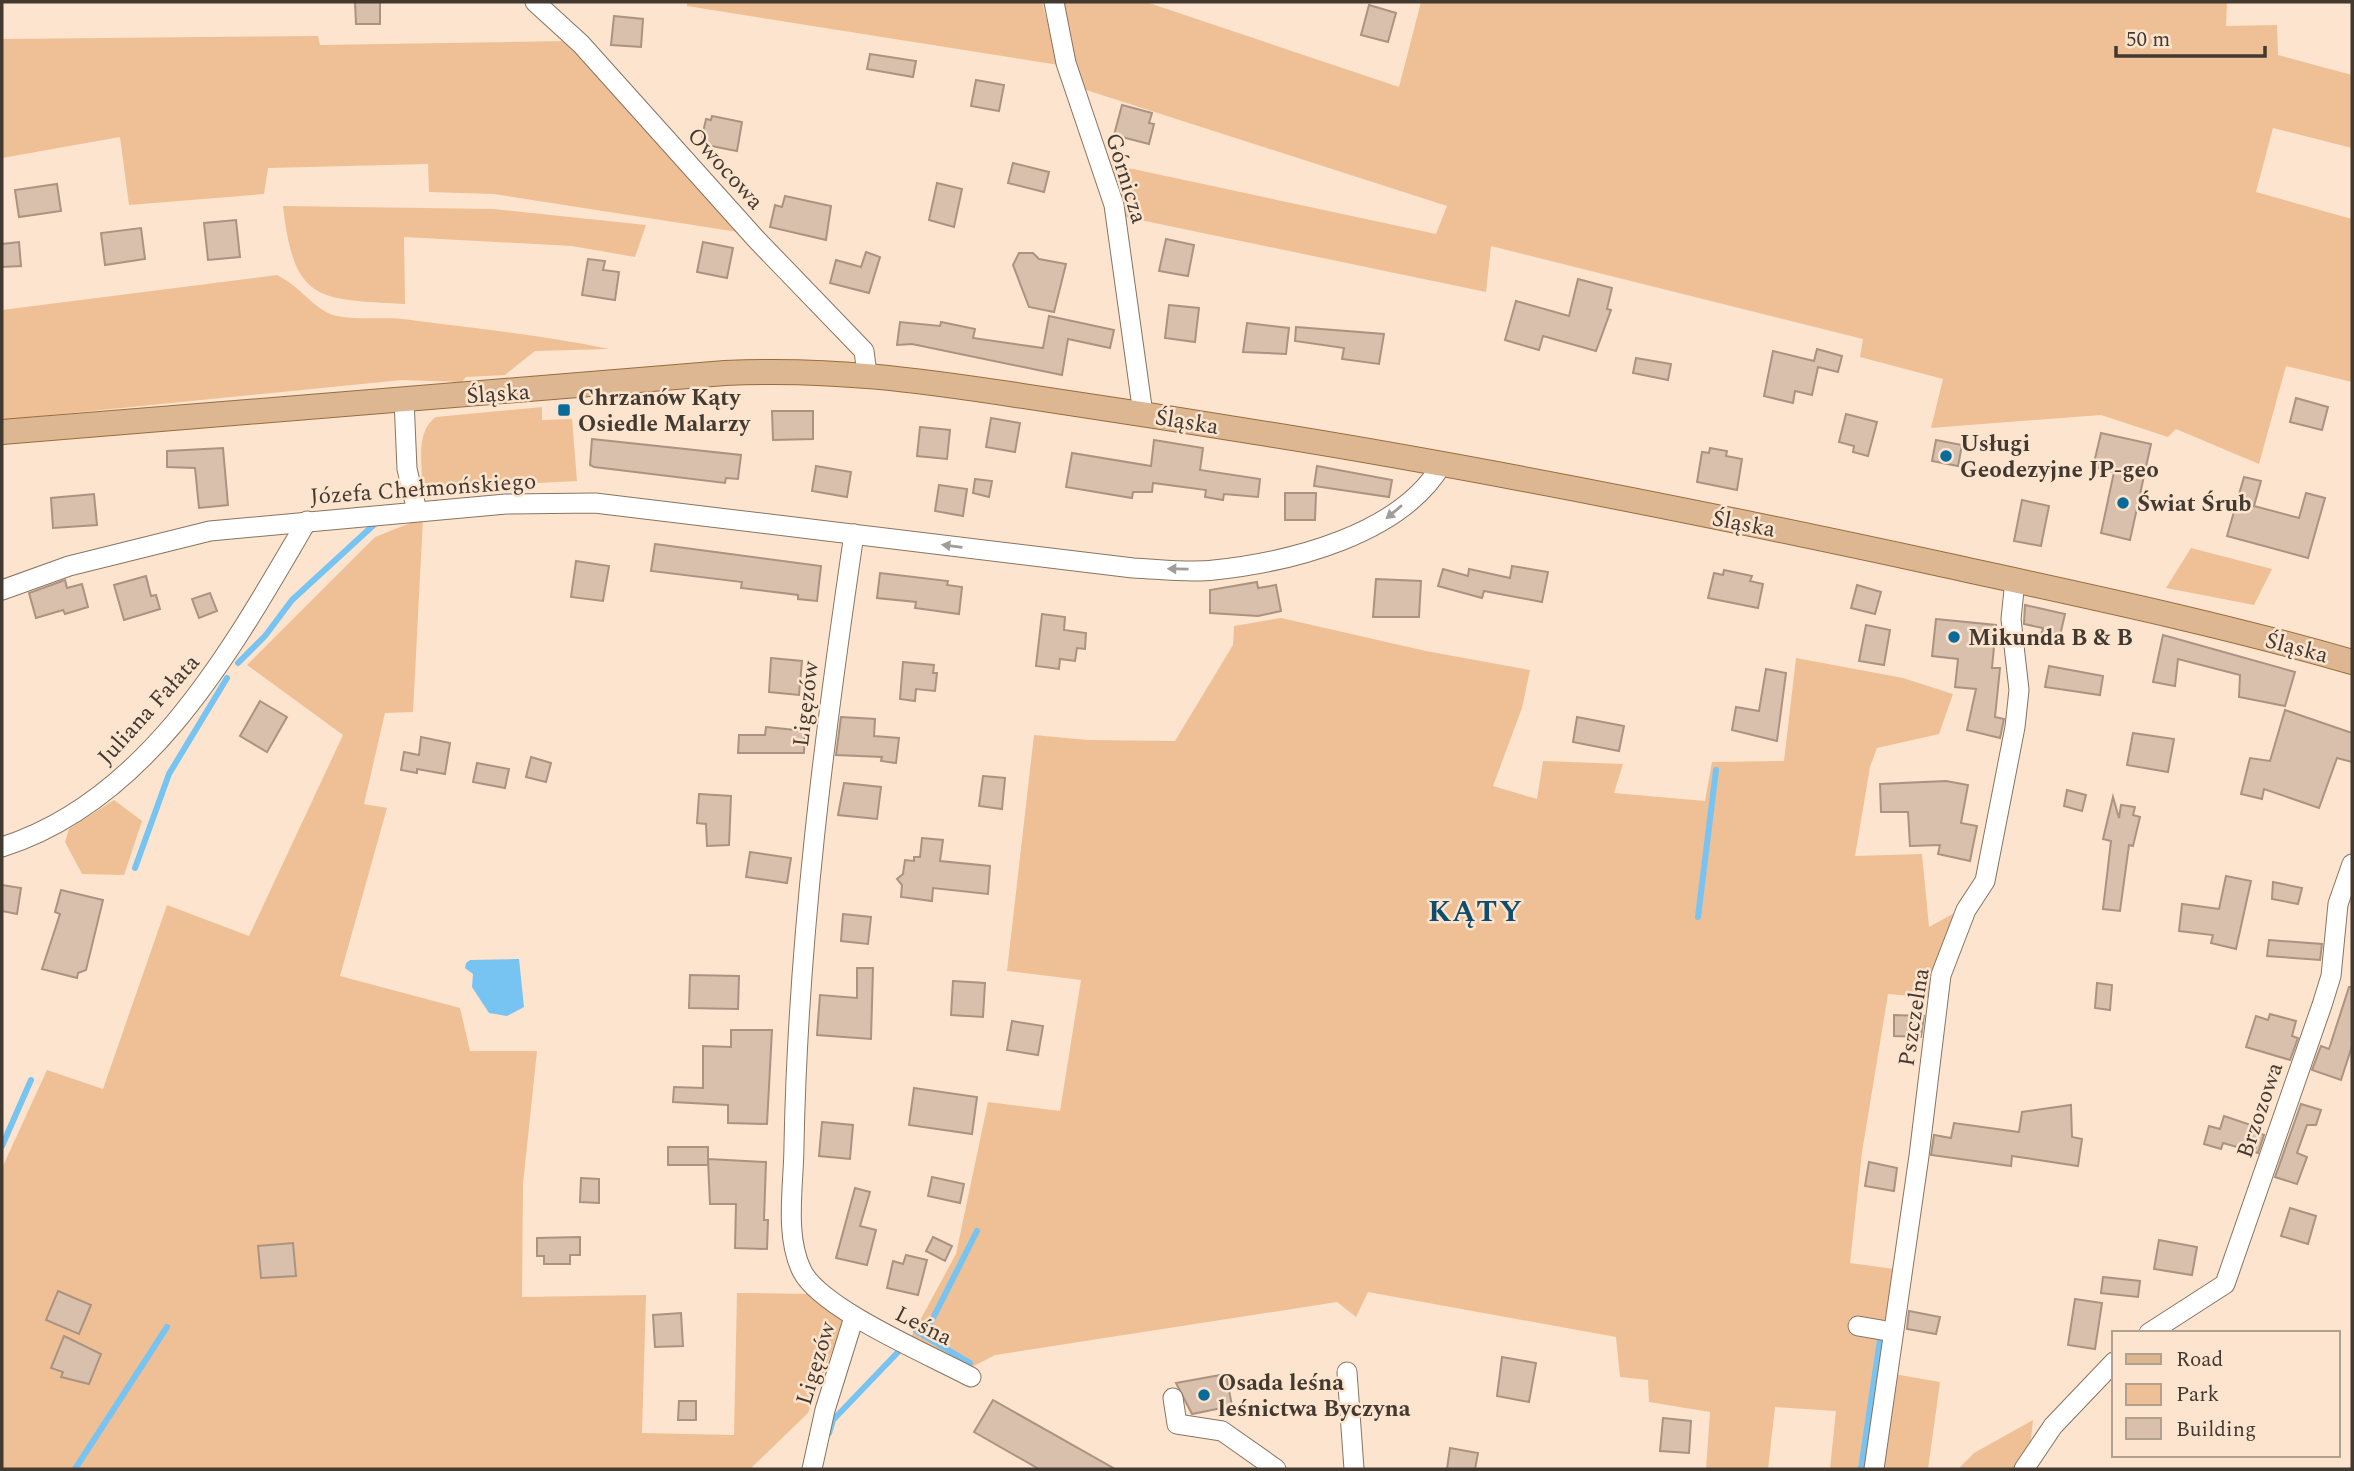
<svg xmlns="http://www.w3.org/2000/svg" width="2354" height="1471" font-family="Spectral,serif">
	<rect width="100%" height="100%" fill="#fce4ce"/>
	<g fill="#efc095">
		<polygon points="687,2 1042,2 1059,65 687,6"/>
		<polygon points="1060,2 1146,2 1399,87 1421,2 2227,2 2226,26 2277,25 2278,55 2352,75 2352,148 2273,128 2256,192 2352,219 2352,382 2286,366 2259,464 2176,429 2168,437 2101,415 1931,428 1943,379 1860,357 1863,339 1491,246 1486,292 1126,217 1105,163 1436,234 1447,206 1080,88"/>
		<polygon points="318,36 320,45 567,41 738,232 494,194 429,192 428,164 268,168 264,194 129,205 120,137 2,158 2,39"/>
		<path d="M283 206 493 209 646 225 635 257 572 246 404 237 405 304C318 299 294 303 283 206Z"/>
		<path d="M277 275C299 286 309 303 328 313 343 321 384 317 403 319 472 328 541 335 609 349L535 351 505 375 466 377 462 382 402 380 2 420V310Z"/>
		<path d="M542 407V420L572 419 577 481 437 488 422 482C422 459 416 431 436 417Z"/>
		<polygon points="423,518 413,712 385,713 364,804 387,808 340,976 460,1008 470,1051 537,1051 523,1184 522,1297 646,1295 642,1433 734,1435 737,1293 810,1294 844,1321 808,1413 750,1469 2,1469 2,1168 47,1070 103,1089 167,905 249,936 343,735 247,665 375,537"/>
		<polygon points="2191,548 2272,569 2254,605 2166,588"/>
		<polygon points="1281,618 1426,651 1530,670 1522,708 1493,786 1537,799 1543,761 1623,764 1614,793 1705,801 1712,762 1784,761 1796,658 1903,678 1953,694 1939,734 1877,748 1870,767 1855,856 1922,854 1929,927 1962,909 1933,998 1888,994 1862,1152 1850,1263 1894,1269 1867,1469 1830,1469 1836,1411 1775,1407 1768,1469 1706,1469 1710,1412 1649,1402 1648,1380 1620,1377 1616,1337 1368,1292 1356,1317 1337,1302 995,1355 970,1368 911,1337 956,1254 988,1102 1060,1111 1081,980 1007,971 1034,735 1088,740 1175,741 1233,645 1234,626"/>
		<polygon points="114,800 142,821 124,875 82,874 65,842 69,829"/>
		<polygon points="1894,1374 1940,1382 1928,1469 1882,1469"/>
		<polygon points="2033,1420 2030,1449 2017,1469 1958,1469 1974,1453"/>
	</g>
	<polygon fill="#77c3f2" points="519,959 524,1007 507,1016 489,1013 472,987 473,974 465,968 466,963 470,960"/>
	<g fill="none" stroke-linecap="round" stroke-linejoin="round">
		<g stroke="#77c3f2" stroke-width="6">
			<polyline points="238,663 265,636 292,600 378,521"/>
			<polyline points="135,868 169,774 227,678"/>
			<polyline points="1698,917 1716,770"/>
			<polyline points="2,1146 31,1080"/>
			<polyline points="916,1331 970,1363"/>
			<polyline points="924,1336 977,1231"/>
			<polyline points="829,1433 833,1420 900,1350"/>
			<polyline points="75,1469 167,1327"/>
			<polyline points="1861,1469 1880,1340"/>
		</g>
	</g>
	<g fill="#d8c0ac" stroke="#aa9380" stroke-width="2">
		<polygon points="355,2 380,2 380,24 356,24"/>
		<polygon points="1369,5 1396,13 1388,42 1361,35"/>
		<polygon points="614,16 643,19 641,47 611,45"/>
		<polygon points="870,54 916,61 913,77 867,69"/>
		<polygon points="976,80 1004,85 999,111 971,106"/>
		<polygon points="1122,105 1152,113 1149,123 1154,124 1149,144 1114,135"/>
		<polygon points="712,116 742,122 737,151 706,145 707,138 702,137 706,119 711,120"/>
		<polygon points="1013,163 1049,172 1044,192 1008,183"/>
		<polygon points="937,183 962,189 954,227 929,220"/>
		<polygon points="57,184 61,211 19,217 15,190"/>
		<polygon points="785,196 831,206 826,240 770,227 775,205 782,207"/>
		<polygon points="236,220 240,257 208,260 204,223"/>
		<polygon points="141,228 145,259 105,265 101,233"/>
		<polygon points="1166,239 1194,245 1188,276 1159,271"/>
		<polygon points="19,242 21,266 2,267 2,244"/>
		<polygon points="703,242 733,248 727,278 697,272"/>
		<polygon points="866,252 880,257 869,293 830,283 836,260 861,267"/>
		<polygon points="1019,253 1033,253 1039,259 1066,264 1054,312 1029,307 1013,265"/>
		<polygon points="588,259 605,261 603,270 619,272 615,300 582,295"/>
		<polygon points="1578,279 1612,288 1607,309 1611,310 1596,351 1543,336 1539,350 1505,340 1516,301 1569,316"/>
		<polygon points="1169,305 1199,308 1195,342 1165,338"/>
		<polygon points="1049,316 1114,330 1110,348 1068,339 1062,375 912,344 897,345 900,322 940,326 941,322 975,329 973,338 1043,348"/>
		<polygon points="1247,323 1289,328 1286,354 1243,352"/>
		<polygon points="1296,327 1384,334 1379,364 1342,359 1344,348 1295,341"/>
		<polygon points="1817,349 1842,356 1838,372 1818,367 1812,395 1795,391 1793,403 1764,396 1773,351 1814,361"/>
		<polygon points="1636,358 1671,364 1668,380 1633,373"/>
		<polygon points="2296,398 2328,407 2322,430 2290,422"/>
		<polygon points="772,411 813,411 813,439 773,440"/>
		<polygon points="1846,414 1877,422 1868,456 1853,452 1854,446 1839,442"/>
		<polygon points="991,418 1020,423 1015,452 986,447"/>
		<polygon points="920,427 950,430 947,459 917,456"/>
		<polygon points="2101,433 2151,444 2130,540 2101,533 2114,472 2093,467"/>
		<polygon points="592,439 741,455 738,479 726,478 725,483 594,467 590,465"/>
		<polygon points="1154,440 1203,448 1200,470 1260,479 1258,497 1224,494 1223,500 1205,497 1206,490 1153,483 1152,492 1133,492 1132,498 1066,487 1072,453 1151,466"/>
		<polygon points="1936,440 1962,445 1958,466 1932,461"/>
		<polygon points="223,448 228,505 199,508 195,468 167,467 167,451"/>
		<polygon points="1710,448 1727,451 1726,456 1742,459 1737,490 1697,482 1702,452 1709,453"/>
		<polygon points="816,466 851,472 847,497 812,491"/>
		<polygon points="1317,466 1392,480 1389,497 1314,486"/>
		<polygon points="2244,477 2261,481 2254,506 2299,518 2306,493 2325,498 2308,558 2227,536"/>
		<polygon points="975,479 992,481 989,497 973,493"/>
		<polygon points="939,485 967,489 963,516 935,511"/>
		<polygon points="1285,493 1316,493 1315,520 1285,520"/>
		<polygon points="94,494 97,525 53,528 51,498"/>
		<polygon points="2022,500 2049,506 2041,546 2014,541"/>
		<polygon points="655,544 821,566 817,601 798,599 798,595 741,588 742,582 651,571"/>
		<polygon points="576,561 609,566 603,601 571,597"/>
		<polygon points="1512,566 1548,572 1542,602 1484,591 1482,598 1438,586 1443,569 1468,576 1469,569 1510,578"/>
		<polygon points="1724,570 1752,576 1750,581 1763,584 1758,608 1708,598 1714,573 1723,575"/>
		<polygon points="880,573 948,581 947,585 962,587 959,614 915,608 916,602 877,598"/>
		<polygon points="146,576 151,596 156,595 160,609 124,620 114,585"/>
		<polygon points="1376,579 1421,581 1419,617 1373,617"/>
		<polygon points="65,580 67,588 82,584 88,607 65,614 63,610 36,618 29,593"/>
		<polygon points="1257,582 1258,588 1276,585 1281,611 1258,616 1210,613 1210,590"/>
		<polygon points="1857,585 1881,592 1875,614 1851,608"/>
		<polygon points="210,593 217,611 199,618 192,599"/>
		<polygon points="2025,605 2065,614 2059,640 2041,636 2043,628 2024,624"/>
		<polygon points="1042,614 1065,617 1064,630 1086,633 1085,649 1077,648 1075,661 1060,659 1059,669 1036,666"/>
		<polygon points="1936,619 1996,625 1992,668 2000,668 1995,717 2004,719 2000,738 1967,730 1976,689 1955,687 1958,659 1932,656"/>
		<polygon points="1866,625 1890,630 1884,665 1859,661"/>
		<polygon points="2163,635 2295,672 2285,706 2239,697 2240,675 2178,659 2175,686 2153,682"/>
		<polygon points="771,658 802,661 799,695 769,692"/>
		<polygon points="903,662 934,665 933,673 937,673 935,691 916,689 915,701 900,699"/>
		<polygon points="2049,666 2103,676 2100,695 2045,687"/>
		<polygon points="1766,669 1786,673 1777,741 1732,730 1736,707 1759,711"/>
		<polygon points="260,701 287,717 267,752 240,736"/>
		<polygon points="2285,710 2352,733 2352,762 2337,758 2319,808 2264,789 2262,799 2241,794 2250,758 2270,761"/>
		<polygon points="841,717 875,719 874,736 899,738 896,763 881,761 882,757 836,755"/>
		<polygon points="1577,717 1624,726 1619,751 1573,742"/>
		<polygon points="766,727 805,731 804,753 738,753 739,735 765,735"/>
		<polygon points="2133,733 2174,739 2168,772 2127,765"/>
		<polygon points="421,737 450,743 445,774 417,769 417,773 401,770 404,752 419,755"/>
		<polygon points="531,757 551,763 546,782 526,777"/>
		<polygon points="477,763 509,769 505,788 473,782"/>
		<polygon points="983,776 1005,778 1002,809 979,806"/>
		<polygon points="1946,781 1968,785 1961,823 1977,826 1970,861 1938,854 1940,845 1910,846 1908,812 1881,812 1880,784"/>
		<polygon points="844,783 881,787 877,819 838,815"/>
		<polygon points="2067,790 2086,795 2082,811 2064,806"/>
		<polygon points="699,794 731,796 729,845 707,846 706,824 697,823"/>
		<polygon points="2113,797 2119,818 2121,805 2135,807 2133,815 2140,817 2133,846 2129,845 2120,911 2103,909 2111,841 2103,839"/>
		<polygon points="922,838 943,840 940,861 990,866 988,894 933,888 932,901 901,897 902,885 897,879 903,874 905,860 914,861 914,857 920,857"/>
		<polygon points="750,852 791,858 787,883 746,877"/>
		<polygon points="2226,876 2251,881 2236,949 2211,943 2213,935 2179,931 2182,904 2219,909"/>
		<polygon points="2273,882 2302,888 2298,904 2272,899"/>
		<polygon points="2,885 21,888 17,914 2,911"/>
		<polygon points="61,890 103,900 86,970 78,973 77,978 42,969 60,914 55,912"/>
		<polygon points="843,914 871,917 868,944 841,941"/>
		<polygon points="2269,940 2322,944 2320,960 2267,956"/>
		<polygon points="857,968 873,968 871,1039 817,1035 820,995 857,998"/>
		<polygon points="690,975 739,976 738,1009 689,1008"/>
		<polygon points="953,981 985,983 983,1017 951,1015"/>
		<polygon points="2097,983 2112,985 2110,1010 2095,1008"/>
		<polygon points="2349,987 2352,987 2352,1046 2341,1080 2312,1070 2321,1046 2329,1049"/>
		<polygon points="2270,1014 2296,1021 2292,1036 2298,1038 2290,1060 2246,1047 2256,1016 2268,1020"/>
		<polygon points="1894,1015 1924,1016 1921,1037 1894,1036"/>
		<polygon points="1012,1021 1043,1026 1038,1055 1007,1050"/>
		<polygon points="731,1030 772,1030 767,1124 728,1123 728,1105 673,1102 674,1087 703,1088 703,1046 731,1047"/>
		<polygon points="914,1088 977,1097 972,1134 909,1125"/>
		<polygon points="2301,1104 2321,1110 2316,1125 2307,1125 2297,1153 2307,1157 2297,1184 2275,1177"/>
		<polygon points="2071,1105 2072,1137 2082,1139 2078,1166 2012,1156 2011,1166 1931,1155 1934,1135 1951,1138 1954,1123 2019,1132 2022,1112"/>
		<polygon points="2224,1116 2257,1127 2255,1132 2264,1135 2258,1153 2223,1143 2221,1149 2204,1144 2209,1126 2220,1129"/>
		<polygon points="822,1122 853,1125 850,1159 819,1156"/>
		<rect x="668" y="1147" width="40" height="18"/>
		<polygon points="708,1159 766,1162 764,1220 768,1220 767,1249 735,1248 736,1204 710,1204"/>
		<polygon points="1869,1162 1897,1168 1894,1191 1865,1186"/>
		<polygon points="932,1177 964,1184 960,1203 928,1196"/>
		<polygon points="581,1178 599,1179 599,1203 580,1202"/>
		<polygon points="855,1188 870,1192 860,1226 876,1230 867,1265 836,1258"/>
		<polygon points="2290,1208 2316,1216 2308,1244 2281,1236"/>
		<polygon points="580,1237 580,1255 570,1255 570,1264 544,1264 544,1256 537,1256 537,1238"/>
		<polygon points="933,1237 952,1246 945,1261 926,1251"/>
		<polygon points="2159,1240 2197,1247 2192,1275 2154,1269"/>
		<polygon points="293,1243 296,1276 261,1278 258,1246"/>
		<polygon points="906,1255 927,1260 918,1295 887,1288 893,1261 903,1264"/>
		<polygon points="2103,1277 2140,1281 2138,1297 2101,1293"/>
		<polygon points="58,1291 91,1305 79,1334 46,1320"/>
		<polygon points="2075,1299 2102,1303 2095,1349 2068,1345"/>
		<polygon points="1909,1311 1940,1317 1936,1334 1907,1329"/>
		<polygon points="681,1313 683,1346 655,1347 653,1315"/>
		<polygon points="64,1336 101,1354 89,1384 61,1377 63,1372 51,1368"/>
		<polygon points="1502,1357 1536,1363 1529,1402 1497,1396"/>
		<polygon points="1226,1374 1232,1406 1192,1414 1176,1383"/>
		<polygon points="993,1400 1115,1469 1039,1469 974,1432"/>
		<polygon points="679,1401 696,1401 696,1420 678,1420"/>
		<polygon points="1663,1418 1691,1421 1689,1453 1660,1451"/>
		<polygon points="1450,1448 1478,1453 1475,1469 1447,1469"/>
	</g>
	<g fill="none" stroke-linecap="round" stroke-linejoin="round">
		<defs>
			<g id="minor">
				<polyline points="535,2 581,44 756,239 864,351 867,374"/>
				<polyline points="1054,2 1066,63 1114,205 1143,414"/>
				<polyline points="404,399 407,469 417,511"/>
				<path d="M854 534C824 737 798 940 794 1145 794 1184 784 1235 802 1271 821 1309 930 1355 971 1377"/>
				<path d="M2 590 69 566 210 531 506 504 595 503 1133 568C1159 569 1187 573 1214 570 1290 562 1401 535 1442 464"/>
				<path d="M2 847C150 800 233 647 307 521"/>
				<polyline points="1858,1326 1893,1332"/>
				<polyline points="2149,1333 2225,1284 2322,1005 2331,976 2338,904 2352,864"/>
				<polyline points="1347,1372 1354,1469"/>
				<polyline points="1173,1398 1177,1424 1222,1431 1276,1469"/>
				<polyline points="812,1469 825,1410 854,1317"/>
				<polyline points="1874,1469 1919,1156 1941,975 1966,910 1985,881 2015,727 2019,690 2011,619 2015,580"/>
				<polyline points="2024,1469 2053,1426 2114,1362"/>
			</g>
			<path id="major" d="M2 432 725 373C832 368 918 380 1023 396 1102 408 1182 420 1261 433 1486 469 1709 514 1931 562 2072 593 2214 622 2352 662"/>
		</defs>
		<use href="#minor" stroke="#897460" stroke-width="21"/>
		<use href="#major" stroke="#986c40" stroke-width="26"/>
		<use href="#minor" stroke="#fff" stroke-width="19"/>
		<use href="#major" stroke="#ddb791" stroke-width="24"/>
	</g>
	<defs><path id="oneway-solid" d="M-6-.8H1V-3.2L6.5 0L1 3.2V.8H-6Z" transform="scale(1.75)"/></defs>
	<g fill="#a09c98">
		<use href="#oneway-solid" transform="translate(1394 512) rotate(140)"/>
		<use href="#oneway-solid" transform="translate(952 546) rotate(-173)"/>
		<use href="#oneway-solid" transform="translate(1178 569) rotate(-179)"/>
	</g>
	<g fill="#086b99" stroke="#fce4ce" stroke-width="2.5">
		<rect x="557" y="403" width="14" height="14" rx="3.5"/>
		<circle cx="1946" cy="456" r="7"/>
		<circle cx="2123" cy="503" r="7"/>
		<circle cx="1954" cy="637" r="7"/>
		<circle cx="1204" cy="1395" r="7"/>
	</g>
	<g text-anchor="middle" stroke-width="5" stroke-linejoin="round" paint-order="stroke">
		<g font-size="23" fill="#423931" stroke="#fce4ce">
			<text transform="translate(726 168) rotate(48)" y="8">Owocowa</text>
			<text transform="translate(1127 178) rotate(73)" y="8">Górnicza</text>
			<text transform="translate(498 393) rotate(-4)" y="8">Śląska</text>
			<text transform="translate(1187 421) rotate(9)" y="8">Śląska</text>
			<text transform="translate(423 488) rotate(-4)" y="8">Józefa Chełmońskiego</text>
			<text transform="translate(1744 523) rotate(11)" y="8">Śląska</text>
			<text transform="translate(2297 647) rotate(15)" y="8">Śląska</text>
			<text transform="translate(805 704) rotate(-83)" y="8">Ligęzów</text>
			<text transform="translate(148 709) rotate(-48)" y="8">Juliana Fałata</text>
			<text transform="translate(1913 1017) rotate(-81)" y="8">Pszczelna</text>
			<text transform="translate(2259 1110) rotate(-71)" y="8">Brzozowa</text>
			<text transform="translate(924 1325) rotate(27)" y="8">Leśna</text>
			<text transform="translate(815 1363) rotate(-73)" y="8">Ligęzów</text>
		</g>
		<g font-size="23" font-weight="bold" fill="#423931" stroke="#fce4ce" text-anchor="start">
			<text x="578" y="405">Chrzanów Kąty<tspan x="578" dy="26">Osiedle Malarzy</tspan></text>
			<text x="1960" y="451">Usługi<tspan x="1960" dy="26">Geodezyjne JP-geo</tspan></text>
			<text x="2137" y="511">Świat Śrub</text>
			<text x="1968" y="645">Mikunda B &amp; B</text>
			<text x="1218" y="1390">Osada leśna<tspan x="1218" dy="26">leśnictwa Byczyna</tspan></text>
		</g>
		<g font-size="30" font-weight="bold" letter-spacing="2" fill="#0f4d6d" stroke="#fce4ce">
			<text x="1476" y="921">KĄTY</text>
		</g>
	</g>
	<rect width="2354" height="1471" fill="none" stroke="#423931" stroke-width="7"/>
	<rect x="2112" y="1331" width="228" height="126" fill="#fce4ce" stroke="#b2a08f" stroke-width="2"/>
	<rect x="2126" y="1354" width="35" height="10" fill="#ddb791" stroke="#b2a08f" stroke-width="2"/>
	<text x="2176" y="1366" font-size="21" fill="#423931">Road</text>
	<rect x="2126" y="1384" width="35" height="21" fill="#efc095" stroke="#b2a08f" stroke-width="2"/>
	<text x="2176" y="1401" font-size="21" fill="#423931">Park</text>
	<rect x="2126" y="1418" width="35" height="21" fill="#d8c0ac" stroke="#b2a08f" stroke-width="2"/>
	<text x="2176" y="1436" font-size="21" fill="#423931">Building</text>
	<path d="M2116 46v10h149v-10" fill="none" stroke="#423931" stroke-width="3.5"/>
	<text x="2126" y="46" font-size="21" fill="#423931" stroke="#fce4ce" stroke-width="5" paint-order="stroke">50 m</text>
</svg>
